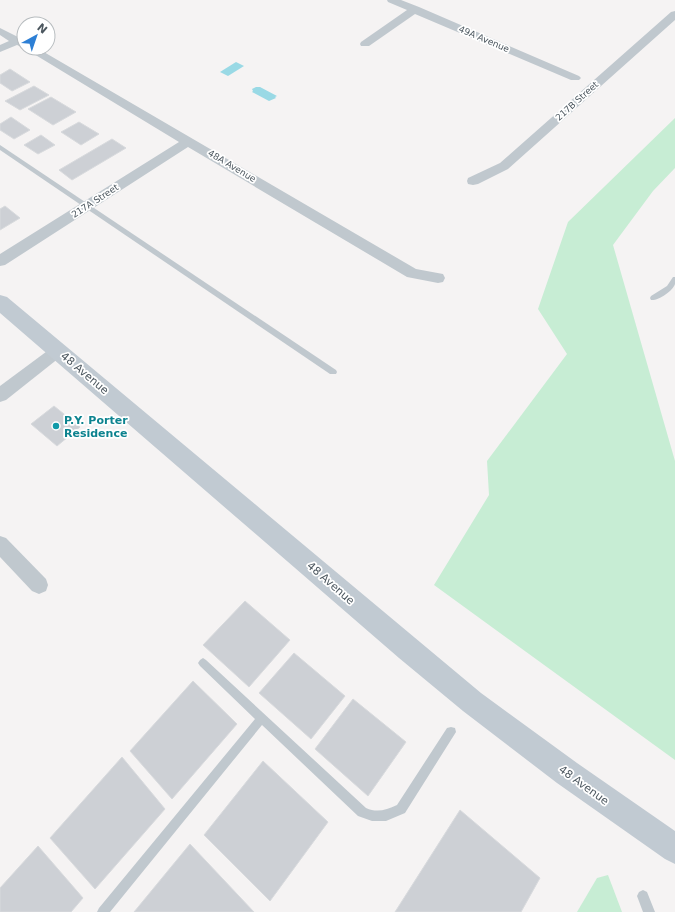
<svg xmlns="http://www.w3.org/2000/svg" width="675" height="912" font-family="'DejaVu Sans',sans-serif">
	<rect width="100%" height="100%" fill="#f5f3f3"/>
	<g fill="#c7edd4">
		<polygon points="675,118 675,168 653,191 613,245 675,461 675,760 434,585 489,495 487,461 567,354 538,309 568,222"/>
		<polygon points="608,875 622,912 577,912 597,878"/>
	</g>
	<g fill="#99d9e5">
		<polygon points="236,62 244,66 228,76 220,72"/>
		<polygon points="256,87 260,87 277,96 275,97 276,98 269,101 252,92 253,91 252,89"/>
	</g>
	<g fill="#cdd0d5" stroke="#d8dadd">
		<polygon points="10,69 30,82 12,91 0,83 0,75"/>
		<polygon points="34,86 49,95 20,110 5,101"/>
		<polygon points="51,97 76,112 53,125 28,109"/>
		<polygon points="11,117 30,130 14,139 0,130 0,124"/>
		<polygon points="79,122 99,134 81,145 61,132"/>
		<polygon points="41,135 55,145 38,154 24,145"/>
		<polygon points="112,139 126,148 72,180 59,170"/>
		<polygon points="5,206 20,218 0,230 0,209"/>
		<polygon points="54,406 80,427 57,446 31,424"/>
		<polygon points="245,601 290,640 249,687 203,645"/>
		<polygon points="294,653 345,696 311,739 259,693"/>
		<polygon points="193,681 237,724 172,799 130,751"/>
		<polygon points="353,699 406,742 368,796 315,749"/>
		<polygon points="122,757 165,809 95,889 50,838"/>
		<polygon points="263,761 328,822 270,901 204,835"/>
		<polygon points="460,810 540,878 521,912 395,912"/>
		<polygon points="190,844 254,912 134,912"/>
		<polygon points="38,846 83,898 71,912 0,912 0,888"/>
	</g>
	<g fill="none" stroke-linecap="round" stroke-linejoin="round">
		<g fill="#c0c8ce" fill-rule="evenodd">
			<polygon points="0,145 336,370 337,372 336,374 330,374 0,150"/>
			<path d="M673 277H675C675 279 675 281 675 284 673 291 658 301 651 300L650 298 651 296 667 286Z"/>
			<path d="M203 658 206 660 366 808C377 813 386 810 397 805L447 728 451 727 455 728 456 732 405 813 386 821H372L358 816 262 725 110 912H97L99 908 255 719 200 666 198 663 200 660Z"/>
			<polygon points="643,890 647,892 655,912 643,912 637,896 639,892"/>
		</g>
		<g fill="#c0c8ce" fill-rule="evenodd">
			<polygon points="387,0 401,0 419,7 579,76 581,78 579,80 571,80 415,14 369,46 361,46 360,44 361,42 407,10 388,2"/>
			<polygon points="675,11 675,20 508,169 478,184 473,185 468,184 467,181 468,178 500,163 671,12"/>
			<polygon points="0,28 24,40 24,48 37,48 416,269 443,274 445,278 443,282 438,283 407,277 188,147 5,265 0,266 0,254 179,142 24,48 17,45 0,52 0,45 9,41 0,35"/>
			<polygon points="59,344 64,346 67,350 64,354 6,400 0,402 0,386 54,346"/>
			<polygon points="0,536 6,538 46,579 48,585 46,591 39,594 32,591 0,557"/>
		</g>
		<polygon fill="#c1cad2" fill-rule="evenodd" points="0,295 7,297 481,693 577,763 675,831 675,864 665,859 557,783 463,711 399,658 0,313"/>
	</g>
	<circle fill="#0f9aa8" stroke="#fff" stroke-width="1.5" cx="56" cy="426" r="4"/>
	<g text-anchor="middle" stroke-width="3.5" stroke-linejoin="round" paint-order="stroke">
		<g font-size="9" fill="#4c575f" stroke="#fff">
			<text transform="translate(484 39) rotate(23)" y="3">49A Avenue</text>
			<text transform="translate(577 101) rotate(-42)" y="3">217B Street</text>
			<text transform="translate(232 166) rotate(31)" y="3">48A Avenue</text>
			<text transform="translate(95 201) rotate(-33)" y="3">217A Street</text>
		</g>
		<g font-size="11" fill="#4c575f" stroke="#fff">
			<text transform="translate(85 373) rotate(40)" y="4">48 Avenue</text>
			<text transform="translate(331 583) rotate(41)" y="4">48 Avenue</text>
			<text transform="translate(584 785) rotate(36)" y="4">48 Avenue</text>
		</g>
		<g font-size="11" font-weight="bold" fill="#0d838f" stroke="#fff" text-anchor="start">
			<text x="64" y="424">P.Y. Porter<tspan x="64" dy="13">Residence</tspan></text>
		</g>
	</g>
	<g transform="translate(36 36) rotate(40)"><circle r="19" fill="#ffffff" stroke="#b7bcbf"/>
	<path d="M0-3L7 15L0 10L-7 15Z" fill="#2d7fd5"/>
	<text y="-6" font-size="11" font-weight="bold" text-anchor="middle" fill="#4c575f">N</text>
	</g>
</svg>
